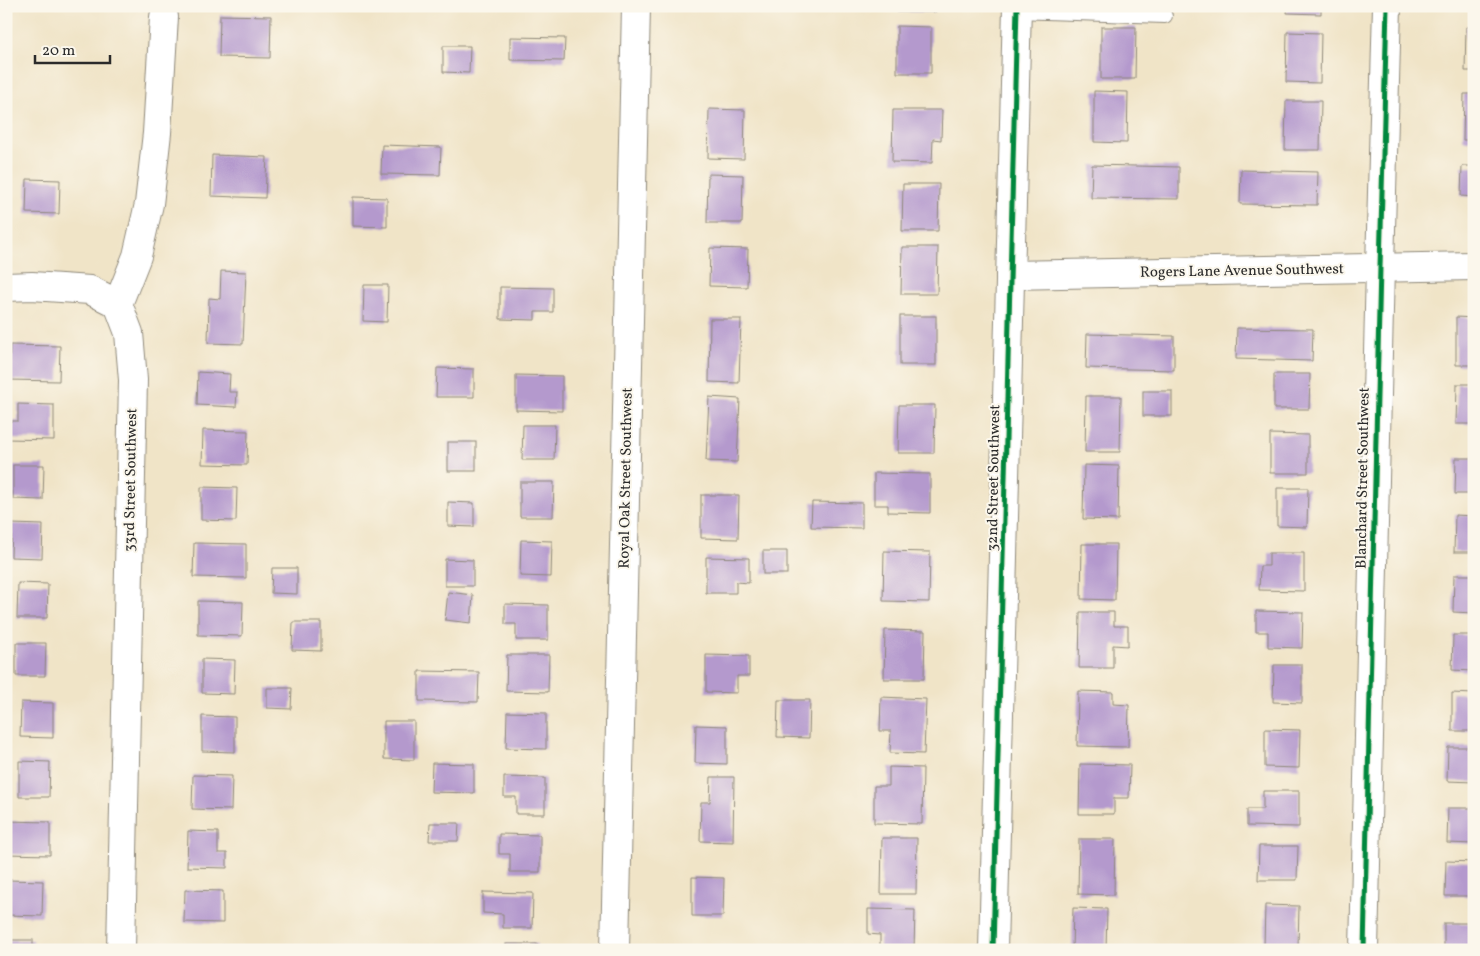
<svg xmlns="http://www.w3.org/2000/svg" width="1480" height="956" font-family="Vollkorn,serif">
	<rect width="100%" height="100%" fill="#fbf7ec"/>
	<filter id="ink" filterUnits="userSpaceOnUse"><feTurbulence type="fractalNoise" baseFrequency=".02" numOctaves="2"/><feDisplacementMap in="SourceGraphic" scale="10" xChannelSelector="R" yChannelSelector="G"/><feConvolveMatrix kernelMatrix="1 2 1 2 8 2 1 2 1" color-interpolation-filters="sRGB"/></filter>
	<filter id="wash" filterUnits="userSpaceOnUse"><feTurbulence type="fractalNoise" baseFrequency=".0096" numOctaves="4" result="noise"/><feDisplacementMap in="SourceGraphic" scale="20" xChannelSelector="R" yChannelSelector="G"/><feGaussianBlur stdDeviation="1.12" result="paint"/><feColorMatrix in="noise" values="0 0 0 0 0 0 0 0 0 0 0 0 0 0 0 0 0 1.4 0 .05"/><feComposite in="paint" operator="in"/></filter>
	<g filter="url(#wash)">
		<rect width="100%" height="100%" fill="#f0e4c7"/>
		<g id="blocks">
			<g fill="#b499cd">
				<rect x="898" y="6" width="37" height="6"/>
				<polygon points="1288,6 1321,6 1321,14 1287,13"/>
				<polygon points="220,15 271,16 270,58 219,57"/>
				<polygon points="897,26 931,27 931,73 897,73"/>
				<polygon points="1101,27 1136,27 1135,79 1101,79"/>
				<polygon points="1466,27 1474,27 1474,71 1465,71"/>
				<polygon points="1287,32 1321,33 1320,83 1286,82"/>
				<polygon points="510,37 565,38 564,61 510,60"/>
				<polygon points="443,46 470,46 469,73 443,72"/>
				<polygon points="1094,91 1128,92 1127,143 1094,142"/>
				<polygon points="1464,94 1474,94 1474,140 1463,140"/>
				<polygon points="1286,101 1321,101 1320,150 1285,150"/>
				<polygon points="709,109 745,110 744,159 708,158"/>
				<polygon points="893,110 942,110 941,140 933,139 932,163 892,162"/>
				<polygon points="382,145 441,147 440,175 381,174"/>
				<polygon points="212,155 267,157 265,198 211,196"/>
				<polygon points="1092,165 1179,167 1179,199 1091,198"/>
				<polygon points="1462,166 1474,166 1474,197 1461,196"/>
				<polygon points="1241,170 1318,172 1317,205 1240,204"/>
				<polygon points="708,174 743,175 742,223 707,223"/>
				<polygon points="27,179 60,180 59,214 26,213"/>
				<polygon points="903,184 939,184 938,231 902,231"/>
				<polygon points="353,197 387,198 387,227 353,226"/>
				<polygon points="902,247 938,247 937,294 901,294"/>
				<polygon points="710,248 748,249 747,287 709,286"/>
				<polygon points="221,271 246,272 243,344 208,343 209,298 220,299"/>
				<polygon points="364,285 388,285 387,322 363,321"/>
				<polygon points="500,287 553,288 553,312 535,312 535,320 500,319"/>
				<rect x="900" y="316" width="36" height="49"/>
				<polygon points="1456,317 1474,318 1474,365 1456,365"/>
				<polygon points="710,319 741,319 739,383 709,382"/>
				<polygon points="1237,328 1313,329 1312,361 1236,359"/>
				<polygon points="1087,334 1174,336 1174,370 1086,368"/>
				<polygon points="10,345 60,346 59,381 9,380"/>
				<polygon points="437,368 474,369 474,397 436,397"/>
				<polygon points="198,372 230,374 229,392 237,392 236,407 197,405"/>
				<polygon points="1274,374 1310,374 1309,409 1274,409"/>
				<polygon points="516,375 562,376 562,411 516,410"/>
				<polygon points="1457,384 1474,384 1474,424 1456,424"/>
				<rect x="1143" y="391" width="29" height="25"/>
				<polygon points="1086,396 1121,396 1120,452 1085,452"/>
				<polygon points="709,397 740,399 737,462 706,461"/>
				<polygon points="18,404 54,405 54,440 7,439 7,421 18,421"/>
				<polygon points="899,405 935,405 934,453 898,453"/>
				<polygon points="523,425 555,425 554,460 522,460"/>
				<polygon points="203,430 248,431 247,465 202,464"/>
				<polygon points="1270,434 1308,435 1308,473 1270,473"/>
				<rect x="448" y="442" width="28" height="29"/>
				<polygon points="1456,458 1474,458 1474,494 1455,494"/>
				<polygon points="13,465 44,465 43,500 13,499"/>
				<polygon points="1084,465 1119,466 1118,520 1083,519"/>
				<polygon points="874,473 930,474 930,513 888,512 888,505 874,505"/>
				<polygon points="520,482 554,482 553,517 520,517"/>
				<polygon points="201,487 237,488 236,521 201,520"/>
				<polygon points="1277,488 1308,488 1307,527 1277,526"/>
				<polygon points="701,495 739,495 738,539 701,538"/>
				<polygon points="448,502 474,503 474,527 448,526"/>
				<polygon points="812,502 862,503 862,528 811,527"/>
				<polygon points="1455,515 1474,516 1474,552 1454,552"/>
				<polygon points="12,524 43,525 42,558 11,557"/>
				<polygon points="521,540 552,541 551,577 520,576"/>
				<polygon points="194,543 246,544 246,578 193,577"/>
				<polygon points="1082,544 1116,544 1115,600 1081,599"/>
				<rect x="763" y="551" width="24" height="23"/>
				<polygon points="884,551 930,552 929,602 883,601"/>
				<polygon points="1269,553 1304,553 1304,591 1259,590 1260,566 1269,566"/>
				<polygon points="706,557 749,558 749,583 736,582 736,593 706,593"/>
				<polygon points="445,559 473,560 473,586 445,586"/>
				<polygon points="272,568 297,568 297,594 271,593"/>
				<polygon points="1454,575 1474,575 1474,613 1453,612"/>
				<polygon points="18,583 48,584 47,618 17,618"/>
				<polygon points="448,592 473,595 471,623 445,620"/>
				<polygon points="198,601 243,602 242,636 198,635"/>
				<polygon points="505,604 548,605 548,640 516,640 516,624 505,624"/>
				<polygon points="1256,611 1303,612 1302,648 1268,647 1268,632 1256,632"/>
				<polygon points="1080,612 1114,612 1114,626 1128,626 1128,646 1113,645 1113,668 1079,668"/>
				<polygon points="293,622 321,622 321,651 292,650"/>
				<polygon points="885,630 925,631 924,679 884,679"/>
				<polygon points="1453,635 1474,635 1474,671 1452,670"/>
				<polygon points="16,643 46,643 45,676 16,676"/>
				<polygon points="507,655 549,655 548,692 506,691"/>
				<polygon points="706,655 749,656 749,676 737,676 737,693 706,692"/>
				<polygon points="202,659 235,660 234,694 202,693"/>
				<polygon points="1274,665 1302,665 1302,703 1273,702"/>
				<polygon points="419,671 479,672 478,702 419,701"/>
				<polygon points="267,688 292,688 291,709 267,708"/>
				<polygon points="1078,691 1113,692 1113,704 1129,705 1128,747 1077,746"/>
				<polygon points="1452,693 1474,694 1474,731 1452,731"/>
				<polygon points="881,697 926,699 924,754 890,753 891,731 880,731"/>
				<polygon points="778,700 810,700 809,738 777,737"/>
				<polygon points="21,702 53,703 53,738 20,737"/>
				<polygon points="507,712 546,713 546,749 506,748"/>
				<polygon points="202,716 235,717 235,752 202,751"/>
				<polygon points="384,721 414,721 414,760 384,759"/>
				<polygon points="696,725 727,726 727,764 695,763"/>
				<polygon points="1265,729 1300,730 1299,768 1265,767"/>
				<polygon points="1448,747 1474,747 1474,782 1447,781"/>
				<polygon points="19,761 50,762 49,797 19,797"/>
				<polygon points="432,763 474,764 474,793 431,792"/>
				<polygon points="1080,764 1130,765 1129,798 1114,798 1114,814 1079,814"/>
				<polygon points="889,767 923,768 922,824 874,823 874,786 889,786"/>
				<polygon points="193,775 232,776 231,810 192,809"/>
				<polygon points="504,777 545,778 545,814 516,814 516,797 504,797"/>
				<polygon points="711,777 734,777 733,842 700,841 701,802 710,802"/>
				<polygon points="1263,791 1299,791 1299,827 1247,826 1247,809 1263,809"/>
				<polygon points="1448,808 1474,808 1474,844 1447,843"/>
				<polygon points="6,821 50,822 50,855 6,854"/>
				<polygon points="430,823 459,823 458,841 429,841"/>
				<polygon points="188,831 218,832 218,853 227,853 227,868 187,867"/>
				<polygon points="499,834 540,835 540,872 510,872 510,854 499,854"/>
				<polygon points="882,838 917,838 916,894 881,894"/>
				<polygon points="1079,839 1115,839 1114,895 1078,894"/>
				<polygon points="1259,846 1298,846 1297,880 1258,880"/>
				<polygon points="1446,861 1474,862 1474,896 1445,896"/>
				<polygon points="692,877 724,878 723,916 692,916"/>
				<polygon points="8,880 43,881 42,916 7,915"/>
				<polygon points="185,890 223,891 223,923 184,922"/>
				<polygon points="483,892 533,893 532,928 503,928 503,914 483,913"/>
				<polygon points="1265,905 1299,906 1298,947 1264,947"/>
				<polygon points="1073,908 1107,909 1106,950 1072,950"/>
				<polygon points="868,909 915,910 914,950 880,950 880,935 868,934"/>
				<polygon points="1444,923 1474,923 1473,950 1444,950"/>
				<rect x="6" y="940" width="27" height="10"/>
				<rect x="506" y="944" width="31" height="6"/>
				<rect x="190" y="948" width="32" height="2"/>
			</g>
		</g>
	</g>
	<g filter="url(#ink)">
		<use href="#blocks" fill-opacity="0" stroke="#8e8879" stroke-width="1"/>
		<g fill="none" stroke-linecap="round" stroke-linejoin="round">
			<defs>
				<polyline id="service" points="1016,11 1165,16"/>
				<g id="minor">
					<polyline points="1010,275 1474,266"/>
					<polyline points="6,287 32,286 90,290 118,304"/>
					<polyline points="121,950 133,380 129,333 118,304 137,256 149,204 157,133 164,17"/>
					<polyline points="615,950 636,6"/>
					<polyline points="993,950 1017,6"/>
					<polyline points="1364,950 1380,267 1387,6"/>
				</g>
			</defs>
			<use href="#service" stroke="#8e8879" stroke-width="16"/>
			<use href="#minor" stroke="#8e8879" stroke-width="30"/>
			<use href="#service" stroke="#fff" stroke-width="14"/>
			<use href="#minor" stroke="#fff" stroke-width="28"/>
			<defs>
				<g id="cycleway">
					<polyline points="993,950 1017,6"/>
					<polyline points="1364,950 1380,267 1387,6"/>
				</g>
			</defs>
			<use href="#cycleway" stroke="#fbf7ec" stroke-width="8"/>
			<use href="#cycleway" stroke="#00873e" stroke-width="5"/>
		</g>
	</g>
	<g text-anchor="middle" stroke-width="4" stroke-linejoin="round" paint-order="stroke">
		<g font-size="15" fill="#2b2b2b" stroke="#fbf7ec">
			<text transform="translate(1242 270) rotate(-1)" y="5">Rogers Lane Avenue Southwest</text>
			<text transform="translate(625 478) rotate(-89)" y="5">Royal Oak Street Southwest</text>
			<text transform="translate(993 478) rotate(-89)" y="5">32nd Street Southwest</text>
			<text transform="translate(1362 478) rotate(-89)" y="5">Blanchard Street Southwest</text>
			<text transform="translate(130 480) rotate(-89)" y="5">33rd Street Southwest</text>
		</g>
	</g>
	<rect width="1480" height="956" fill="none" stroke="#fbf7ec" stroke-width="25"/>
	<path d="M35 55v8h75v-8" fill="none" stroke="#2b2b2b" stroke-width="2.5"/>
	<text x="42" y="55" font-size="15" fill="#2b2b2b" stroke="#fbf7ec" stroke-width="4" paint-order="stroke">20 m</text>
</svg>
